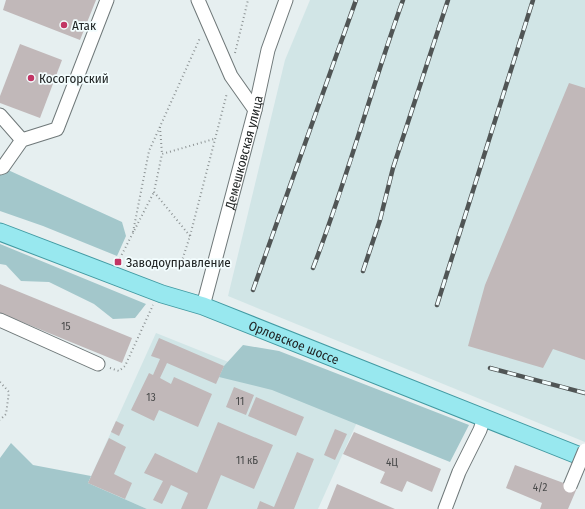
<svg xmlns="http://www.w3.org/2000/svg" width="585" height="509" font-family="'Fira Sans Condensed',sans-serif">
	<rect width="100%" height="100%" fill="#e6eff0"/>
	<g fill="#d1e5e6">
		<polygon points="310,0 585,0 585,442 228,296 285,60"/>
		<polygon points="156,333 241,367 358,420 318,509 147,509 88,483"/>
	</g>
	<g fill="#a3c7cb">
		<polygon points="8,170 122,222 126,236 117,256 43,226 0,211 0,175"/>
		<polygon points="0,244 146,304 135,318 113,319 94,304 49,282 21,281 6,265 0,264"/>
		<polygon points="243,345 279,351 469,425 450,462 272,390 219,377 224,366"/>
		<polygon points="11,443 33,465 91,476 88,483 147,509 0,509 0,458"/>
	</g>
	<g fill="#c1b8b9">
		<polygon points="6,0 96,0 80,40 3,10"/>
		<polygon points="20,44 62,60 40,118 0,103 0,96"/>
		<polygon points="569,83 585,88 585,360 553,349 543,368 468,346 485,285"/>
		<polygon points="0,284 132,338 122,363 0,313"/>
		<polygon points="159,338 224,366 216,384 167,363 160,378 171,384 174,377 212,394 198,427 159,410 154,421 131,410 149,373 153,375 160,359 151,356"/>
		<polygon points="234,387 254,395 246,415 226,407"/>
		<polygon points="256,397 304,417 296,436 248,416"/>
		<polygon points="116,421 124,425 119,436 111,432"/>
		<polygon points="218,422 273,445 254,489 221,475 207,509 181,509 188,493 171,485 162,504 153,500 163,481 144,473 155,453 197,473"/>
		<polygon points="335,429 347,434 335,460 324,455"/>
		<polygon points="354,432 441,469 432,492 407,481 402,492 380,483 385,472 343,454"/>
		<polygon points="109,438 126,447 114,474 132,483 125,499 88,483"/>
		<polygon points="297,452 314,459 294,509 257,509 260,501 274,507"/>
		<polygon points="515,465 577,488 568,509 540,509 542,503 506,488"/>
		<polygon points="337,484 395,509 327,509"/>
	</g>
	<g fill="none" stroke-linecap="round" stroke-linejoin="round">
		<defs>
			<g id="minor">
				<polyline points="198,0 231,76 255,110"/>
				<polyline points="0,115 22,140"/>
				<polyline points="0,168 3,167 22,140 57,129 107,0"/>
				<path id="s1" d="M203 306 255 110 268 50 286 0"/>
				<polyline points="0,320 98,364"/>
				<polyline points="445,509 459,472 480,430 484,418"/>
			</g>
			<g id="major">
				<path id="s2" d="M0 232 162 294 203 306 585 458"/>
			</g>
		</defs>
		<use href="#minor" stroke="#6f7879" stroke-width="15"/>
		<use href="#major" stroke="#429aa2" stroke-width="19"/>
		<g stroke="#8d9394" stroke-width="2" stroke-dasharray="1 3" stroke-linecap="butt">
			<polyline points="235,53 248,0"/>
			<polyline points="160,127 162,154"/>
			<polyline points="133,232 149,151 200,38"/>
			<polyline points="190,236 154,192 162,154 214,139"/>
			<polyline points="118,262 154,192"/>
			<polyline points="179,270 190,236 227,93"/>
			<polyline points="110,368 119,371 125,366 153,305"/>
			<polyline points="0,382 9,392 6,414 0,420"/>
		</g>
		<use href="#minor" stroke="#fff" stroke-width="13"/>
		<use href="#major" stroke="#98e8ef" stroke-width="17"/>
		<defs>
			<g id="rail">
				<path d="M313 268C347 180 371 89 403 0"/>
				<polyline points="363,271 380,220 393,168 448,0"/>
				<polyline points="253,290 356,0"/>
				<polyline points="437,305 533,0"/>
				<polyline points="490,368 585,393"/>
			</g>
		</defs>
		<use href="#rail" stroke="#505555" stroke-width="4.5"/>
		<use href="#rail" stroke="#f3fdfe" stroke-width="3" stroke-dasharray="9" stroke-linecap="butt"/>
		<defs>
			<polyline id="minor-bridge" points="570,486 585,450"/>
		</defs>
		<use href="#minor-bridge" stroke="#6f7879" stroke-width="15" stroke-linecap="butt"/>
		<use href="#minor-bridge" stroke="#fff" stroke-width="13"/>
	</g>
	<g fill="#c23564" stroke="#f3fdfe" stroke-width="1.5">
		<circle cx="64" cy="25" r="4"/>
		<circle cx="31" cy="78" r="4"/>
		<rect x="114" y="258" width="8" height="8" rx="2"/>
	</g>
	<g text-anchor="middle" stroke-width="3.5" stroke-linejoin="round" paint-order="stroke">
		<g font-size="11" fill="#494a4a">
			<text x="66" y="330">15</text>
			<text x="151" y="401">13</text>
			<text x="240" y="405">11</text>
			<text x="247" y="464">11 кБ</text>
			<text x="392" y="466">4Ц</text>
			<text x="540" y="491">4/2</text>
		</g>
		<g font-size="13" fill="#212525" stroke="#f3fdfe" text-anchor="start">
			<text x="72" y="30">Атак</text>
			<text x="39" y="83">Косогорский</text>
			<text x="126" y="267">Заводоуправление</text>
		</g>
		<g font-size="13" fill="#212525" stroke="#f3fdfe">
			<text dy="5" stroke="none"><textPath href="#s1" startOffset="159">Демешковская улица</textPath></text>
			<text dy="5" stroke="none"><textPath href="#s2" startOffset="314">Орловское шоссе</textPath></text>
		</g>
	</g>
</svg>
